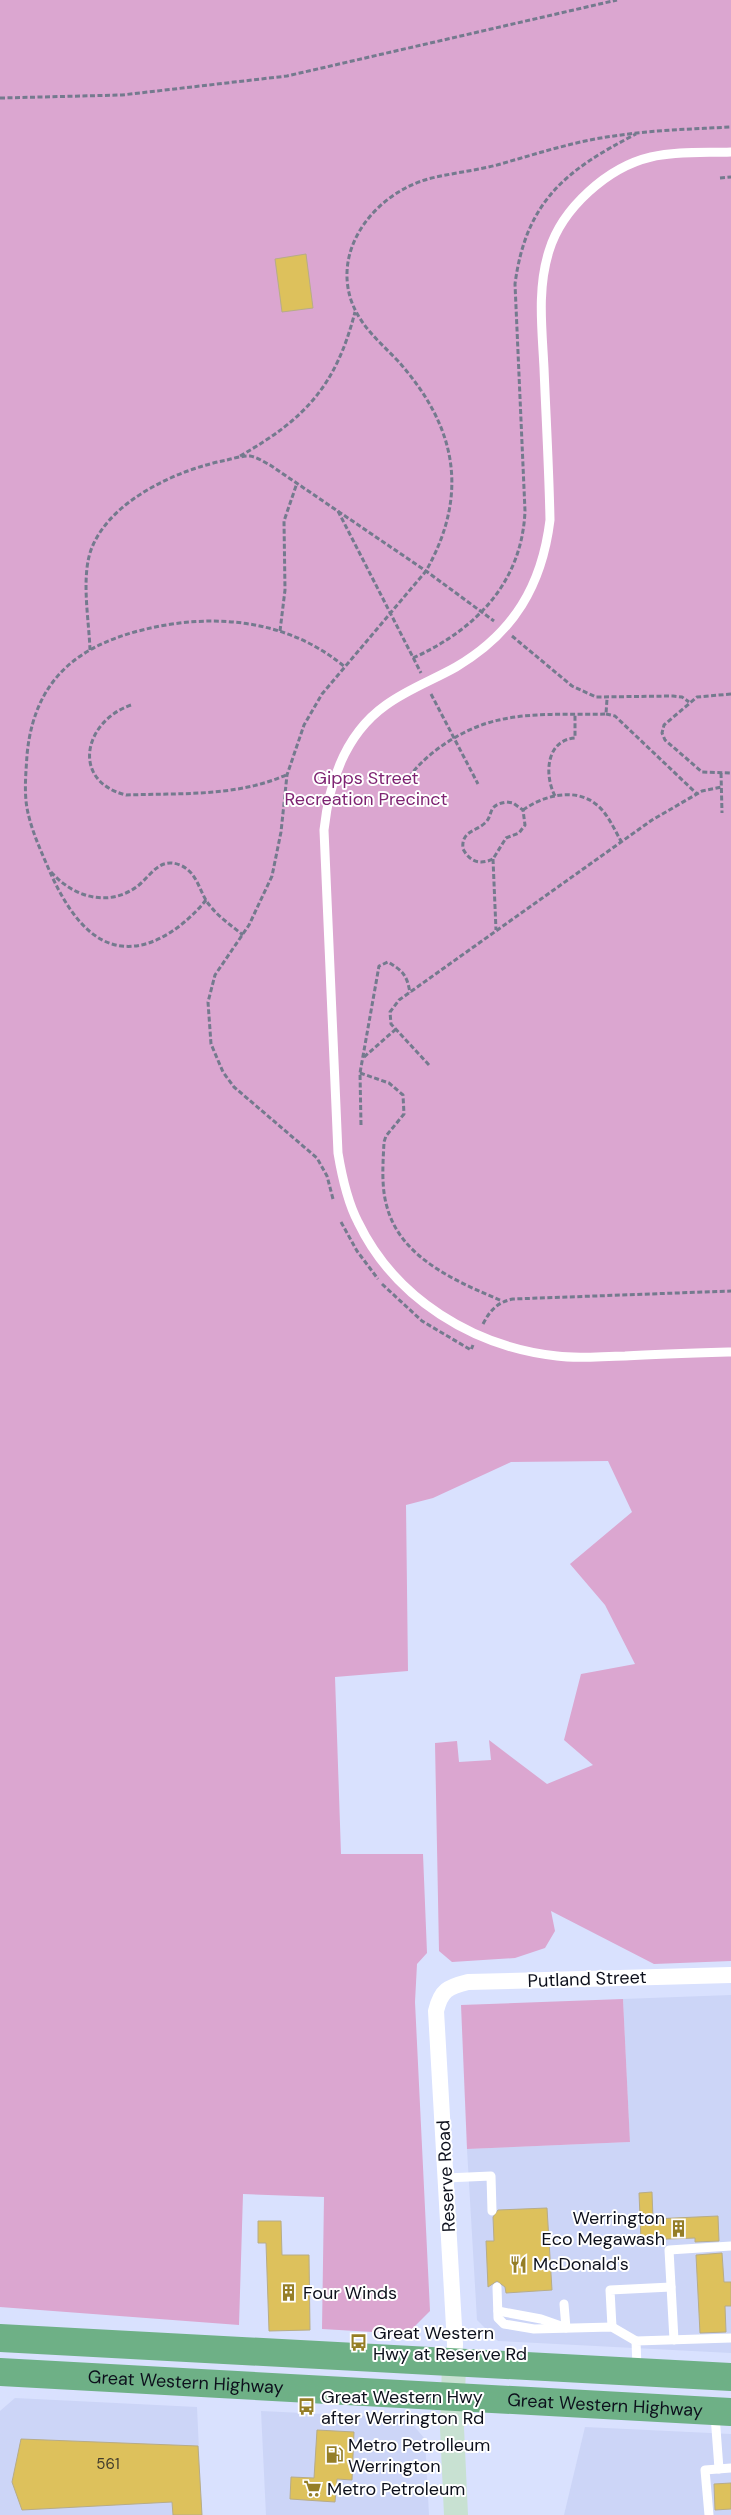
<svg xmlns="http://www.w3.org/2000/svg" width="731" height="2515" font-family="'DM Sans',sans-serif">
	<rect width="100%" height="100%" fill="#d9e1fe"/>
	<g fill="#ccd5f7">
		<polygon points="731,1995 731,2353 498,2341 477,2320 467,2149 630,2142 623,1999"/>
		<polygon points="15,2398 197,2407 202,2515 0,2515 0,2411"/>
		<polygon points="261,2411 407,2418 425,2439 429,2515 266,2515"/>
		<polygon points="585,2427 731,2434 731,2515 564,2515"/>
	</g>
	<g fill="#dba6d0">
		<polygon points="0,0 731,0 731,1961 654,1964 551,1911 555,1931 545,1948 515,1958 452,1962 439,1951 435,1743 457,1741 459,1762 491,1760 489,1740 547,1784 593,1765 564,1740 581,1674 635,1664 605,1605 570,1564 632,1512 608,1461 511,1462 433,1498 406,1505 408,1671 335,1677 341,1854 423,1854 427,1953 417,1964 415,2002 430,2311 407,2334 322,2329 324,2197 243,2194 239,2325 0,2307"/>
		<polygon points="623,1999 630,2142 467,2149 461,2005"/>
	</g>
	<g fill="#ddc15c" stroke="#b7ac88">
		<polygon points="306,254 313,308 282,312 275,259"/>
		<polygon points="652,2192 653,2219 718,2216 719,2241 695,2242 695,2238 641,2240 639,2193"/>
		<polygon points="547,2208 552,2290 506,2293 505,2287 497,2281 488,2287 486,2241 494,2241 493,2217 498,2210"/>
		<polygon points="258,2221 281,2221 282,2255 309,2255 310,2330 269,2331 266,2243 258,2243"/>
		<polygon points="722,2253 724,2282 731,2282 731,2306 725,2306 726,2332 700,2333 696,2255"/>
		<polygon points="317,2430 354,2432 352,2480 337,2479 335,2502 290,2499 291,2477 314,2478"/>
		<polygon points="21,2439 198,2446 202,2515 173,2515 172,2502 22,2510 12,2482"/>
		<polygon points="731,2483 731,2509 715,2510 714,2484"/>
	</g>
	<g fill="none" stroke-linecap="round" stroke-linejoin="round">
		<g stroke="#747a8e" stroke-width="3" stroke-dasharray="5 2.5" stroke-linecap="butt">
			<polyline points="0,98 122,95 287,76 617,0"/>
			<polyline points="720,178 731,177"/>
			<path d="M240 456C305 419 336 386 355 312"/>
			<polyline points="338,511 421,673"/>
			<polyline points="280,631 285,590 284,521 297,483"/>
			<polyline points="512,636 572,686 596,697 673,696 682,697 689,702"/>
			<path d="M90 650C89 619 80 573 93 545 114 498 180 469 227 460 234 458 242 456 250 456 257 457 264 462 270 465L426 571 494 621"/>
			<path d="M413 658C475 630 522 583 525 511L515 284C526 201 566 170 636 134"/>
			<polyline points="431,694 478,784"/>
			<polyline points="731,694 697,697 664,725 662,733 665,740 702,772 731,773"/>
			<path d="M131 705C84 721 70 781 126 795 180 793 236 797 286 775"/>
			<polyline points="606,714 615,716 697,794"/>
			<polyline points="721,773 722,813"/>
			<path d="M409 777C429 750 466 727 499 720 533 712 572 715 606 714L607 699"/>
			<path d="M555 796C544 775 546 740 575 738V715"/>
			<path d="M507 802 513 803 523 810 525 825 519 833 506 838 493 859C480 865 470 862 463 849 461 831 475 832 485 823 494 815 486 805 507 802Z"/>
			<path d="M523 810C544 795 576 787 597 805 608 814 614 829 621 841"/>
			<polyline points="493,859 496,930"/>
			<path d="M51 872C74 898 110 908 139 885 152 874 160 857 180 865 199 873 199 894 211 907 220 918 232 926 243 935"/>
			<path d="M206 900C185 926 148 955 112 944 82 935 62 899 50 872 41 851 31 830 27 808 24 791 26 772 27 755 35 669 91 637 172 624 234 615 296 626 345 667"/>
			<polyline points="364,1057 396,1029"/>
			<polyline points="429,1065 391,1024 390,1012 399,1000 652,820 702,791 722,787"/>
			<path d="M360 1073 389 1083 403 1095 404 1114 386 1136 384 1142C383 1163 381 1187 387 1207 401 1259 458 1282 502 1301"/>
			<path d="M361 1125 360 1073 379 966 388 962C403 971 407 975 410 993"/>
			<path d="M333 1199 327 1176 317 1158 234 1087 223 1072 211 1044 208 1002 215 975 249 925 272 876 281 832 287 775 304 725 322 694 426 571C470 493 456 426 398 361 379 341 360 326 351 300 333 245 378 193 428 179 451 173 474 171 497 165 536 154 575 141 614 136 653 130 692 129 731 127"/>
			<polyline points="341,1222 357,1251 378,1279"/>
			<polyline points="382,1284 422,1321 471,1350 473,1345"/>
			<path d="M483 1324C490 1310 498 1302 513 1299L731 1291"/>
		</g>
		<g stroke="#fff" stroke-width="9">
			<path d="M731 152C705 153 677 151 651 157 608 167 562 208 549 251 537 289 542 328 544 368 546 418 549 469 550 520 542 585 514 633 456 667 433 680 408 689 386 705 345 734 329 783 324 830L338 1153C342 1177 347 1201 358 1222 395 1299 474 1347 557 1356 579 1359 602 1356 625 1356 660 1354 696 1353 731 1352"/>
			<polyline points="446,2178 491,2176 492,2211"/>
			<polyline points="497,2287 498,2318 504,2324 534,2329 612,2327 636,2341"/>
			<polyline points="564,2304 566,2328"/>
			<polyline points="498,2311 541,2319 561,2326"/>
			<polyline points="612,2327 610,2290 671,2287"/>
			<polyline points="674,2340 669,2250 731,2246"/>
			<polyline points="637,2368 636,2341 731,2338"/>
			<polyline points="715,2415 719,2469"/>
			<polyline points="709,2515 705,2470 731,2468"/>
		</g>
		<path stroke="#fff" stroke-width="16" d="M454 2364 455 2344 436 2011C441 1990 448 1987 468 1982L731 1975"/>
		<polyline stroke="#c8e1d2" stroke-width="24" points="454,2364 452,2428 456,2515"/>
		<g stroke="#6eb086" stroke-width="28">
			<polyline points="0,2338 731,2377"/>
			<path id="s1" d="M0 2372 731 2412"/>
		</g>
	</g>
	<defs>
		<symbol id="building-bare" viewBox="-9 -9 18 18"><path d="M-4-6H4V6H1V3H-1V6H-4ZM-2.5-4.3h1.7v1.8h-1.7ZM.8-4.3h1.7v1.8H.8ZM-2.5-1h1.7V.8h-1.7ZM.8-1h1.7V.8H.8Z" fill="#957e26" stroke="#fff" stroke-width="2.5" paint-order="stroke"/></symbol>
		<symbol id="restaurant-bare" viewBox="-9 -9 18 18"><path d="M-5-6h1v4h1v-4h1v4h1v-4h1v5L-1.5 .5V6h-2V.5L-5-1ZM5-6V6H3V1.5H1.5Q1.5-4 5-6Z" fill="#957e26" stroke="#fff" stroke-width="2.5" paint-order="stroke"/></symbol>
		<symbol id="bus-bare" viewBox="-9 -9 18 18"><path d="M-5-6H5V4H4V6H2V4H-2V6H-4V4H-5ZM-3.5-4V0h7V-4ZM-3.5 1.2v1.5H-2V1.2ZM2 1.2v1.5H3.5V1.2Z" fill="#957e26" stroke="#fff" stroke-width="2.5" paint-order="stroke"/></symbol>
		<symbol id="fuel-bare" viewBox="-9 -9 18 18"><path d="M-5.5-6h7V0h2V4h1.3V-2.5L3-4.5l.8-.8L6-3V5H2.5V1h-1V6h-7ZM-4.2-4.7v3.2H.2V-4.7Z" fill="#957e26" stroke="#fff" stroke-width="2.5" paint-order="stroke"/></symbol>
		<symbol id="supermarket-bare" viewBox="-9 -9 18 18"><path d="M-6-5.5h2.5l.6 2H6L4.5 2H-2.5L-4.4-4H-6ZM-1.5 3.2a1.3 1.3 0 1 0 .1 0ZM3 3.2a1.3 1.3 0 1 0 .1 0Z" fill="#957e26" stroke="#fff" stroke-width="2.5" paint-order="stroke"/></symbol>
	</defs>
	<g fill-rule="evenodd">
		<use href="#building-bare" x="666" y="2216" width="25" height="25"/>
		<use href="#restaurant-bare" x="506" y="2252" width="25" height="25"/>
		<use href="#building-bare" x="276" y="2280" width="25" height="25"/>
		<use href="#bus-bare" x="346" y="2330" width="25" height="25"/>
		<use href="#bus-bare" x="294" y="2394" width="25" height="25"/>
		<use href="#fuel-bare" x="322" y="2442" width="25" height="25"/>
		<use href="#supermarket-bare" x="300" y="2476" width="25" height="25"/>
	</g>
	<g text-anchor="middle" stroke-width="4" stroke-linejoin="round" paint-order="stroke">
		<g font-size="15" fill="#413c2c">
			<text x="108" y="2469">561</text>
		</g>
		<g font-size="18" fill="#7e2372" stroke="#fff">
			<text x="366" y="784">Gipps Street<tspan x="366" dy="21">Recreation Precinct</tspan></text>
		</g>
		<g font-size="18" fill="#0d101c" stroke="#fff">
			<text transform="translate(587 1979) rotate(-2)" y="6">Putland Street</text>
			<text transform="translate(446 2176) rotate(-93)" y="6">Reserve Road</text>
			<text dy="6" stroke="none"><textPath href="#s1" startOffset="186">Great Western Highway</textPath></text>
			<text dy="6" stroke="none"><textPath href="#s1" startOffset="606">Great Western Highway</textPath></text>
		</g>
		<g font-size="18" fill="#0d101c" stroke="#fff" text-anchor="start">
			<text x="665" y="2224" text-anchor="end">Werrington<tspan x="665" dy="21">Eco Megawash</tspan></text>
			<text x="533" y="2270">McDonald's</text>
			<text x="303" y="2299">Four Winds</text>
			<text x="373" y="2339">Great Western<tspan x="373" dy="21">Hwy at Reserve Rd</tspan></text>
			<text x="321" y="2403">Great Western Hwy<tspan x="321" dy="21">after Werrington Rd</tspan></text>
			<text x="348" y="2451">Metro Petrolleum<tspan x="348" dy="21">Werrington</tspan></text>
			<text x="327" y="2495">Metro Petroleum</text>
		</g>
	</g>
</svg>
